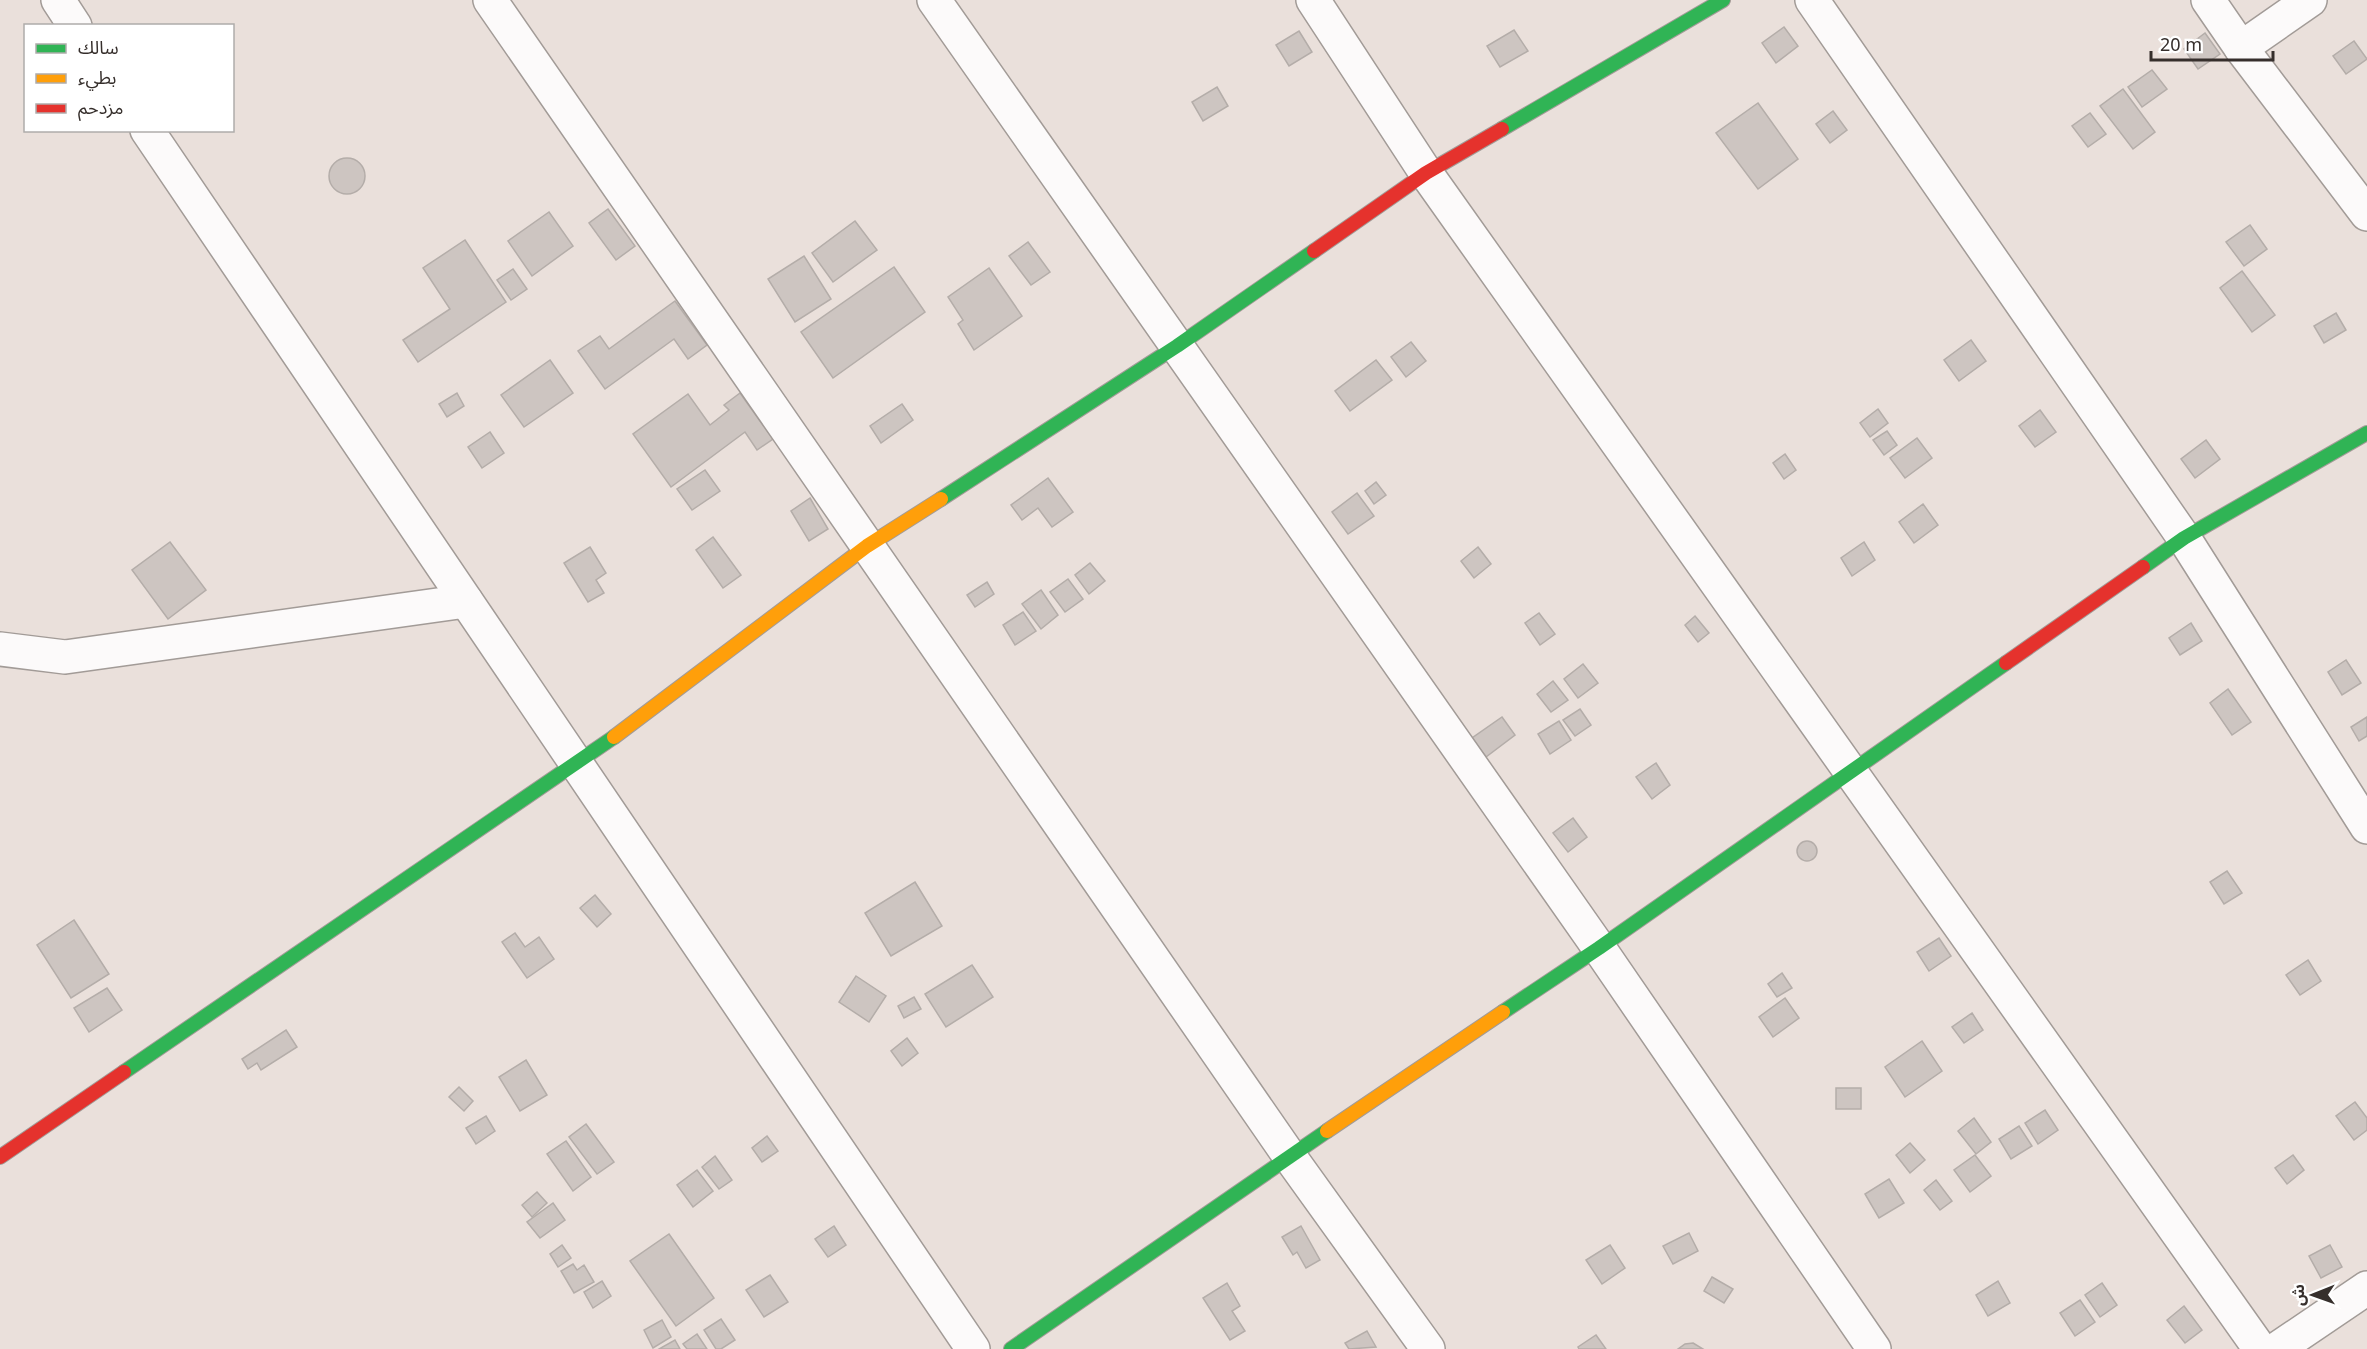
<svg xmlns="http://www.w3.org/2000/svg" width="2367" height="1349" font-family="'Noto Sans','Noto Sans Arabic',sans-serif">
	<rect width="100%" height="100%" fill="#eae0db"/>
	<g fill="#cdc5c1" stroke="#b4ada9" stroke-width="1.5">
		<polygon points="1784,27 1798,46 1776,63 1762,43"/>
		<polygon points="1514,30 1528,51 1500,67 1487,46"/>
		<polygon points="1299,31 1312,52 1289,66 1276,45"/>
		<polygon points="2205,33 2220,54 2198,69 2184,49"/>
		<polygon points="2354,41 2367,59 2346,74 2333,56"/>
		<polygon points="2152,70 2167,89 2142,107 2128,87"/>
		<polygon points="1217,87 1228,106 1203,121 1192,102"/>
		<polygon points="2123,89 2155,132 2133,149 2100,106"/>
		<polygon points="1758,103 1798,159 1758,189 1716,133"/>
		<polygon points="1833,111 1847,130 1830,143 1816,124"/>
		<polygon points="2090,113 2106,134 2088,147 2072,126"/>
		<circle cx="347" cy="176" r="18"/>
		<polygon points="608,209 635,246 616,260 589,223"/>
		<polygon points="549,212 573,246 532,276 508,241"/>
		<polygon points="855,221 877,250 833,282 812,253"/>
		<polygon points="2250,225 2267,249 2244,266 2226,242"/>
		<polygon points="465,240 506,302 418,362 403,340 450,309 423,268"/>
		<polygon points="1028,242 1050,272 1031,285 1009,256"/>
		<polygon points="804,256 831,299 795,322 768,279"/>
		<polygon points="894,267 925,312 833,378 801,332"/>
		<polygon points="989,268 1022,316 974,350 958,324 963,320 948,297"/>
		<polygon points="513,269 527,289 511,300 497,280"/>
		<polygon points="2242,271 2275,315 2252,332 2220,288"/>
		<polygon points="675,301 707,345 688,359 674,339 605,389 578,351 600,336 609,349"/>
		<polygon points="2336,313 2346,330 2324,343 2314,326"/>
		<polygon points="1971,340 1986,361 1959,381 1944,360"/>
		<polygon points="1411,342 1426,361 1406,377 1391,357"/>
		<polygon points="550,360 573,393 524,427 501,395"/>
		<polygon points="1376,360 1392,380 1350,411 1335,391"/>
		<polygon points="457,393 464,406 447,417 439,404"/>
		<polygon points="740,393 773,439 757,450 745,432 671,487 633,434 688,394 710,425 729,410 724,405"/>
		<polygon points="902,404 913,420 881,443 870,426"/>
		<polygon points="1878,409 1888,423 1870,437 1860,423"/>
		<polygon points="2040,410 2056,432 2035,447 2019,426"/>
		<polygon points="1887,431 1897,445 1884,455 1873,440"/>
		<polygon points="490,432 504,453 482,468 468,447"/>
		<polygon points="1917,438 1932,458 1905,478 1890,458"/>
		<polygon points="2206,440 2220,459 2195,478 2181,459"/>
		<polygon points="1785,454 1796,470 1784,479 1773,463"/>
		<polygon points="705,470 720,491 692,510 677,489"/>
		<polygon points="1048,478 1073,512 1052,527 1038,508 1022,520 1011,505"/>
		<polygon points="1376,482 1386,495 1374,504 1365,491"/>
		<polygon points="1357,493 1374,516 1348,534 1332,512"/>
		<polygon points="810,498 828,529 809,541 791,511"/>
		<polygon points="1923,504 1938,525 1914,543 1899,522"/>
		<polygon points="713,537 741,575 723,588 696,550"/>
		<polygon points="170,542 206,590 168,619 132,570"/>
		<polygon points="1864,542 1875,560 1852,576 1841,558"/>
		<polygon points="590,547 606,573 596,580 604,593 588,602 564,563"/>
		<polygon points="1478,547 1491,564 1474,578 1461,561"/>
		<polygon points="1090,563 1105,581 1089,594 1075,575"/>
		<polygon points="1068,579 1083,599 1065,612 1050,592"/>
		<polygon points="987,582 994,594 975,607 967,595"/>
		<polygon points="1041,590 1058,615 1041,629 1022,604"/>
		<polygon points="1023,612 1036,631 1015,645 1003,625"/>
		<polygon points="1539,613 1555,634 1540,645 1525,623"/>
		<polygon points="1695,616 1709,633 1698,642 1685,625"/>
		<polygon points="2191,623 2202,641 2180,655 2169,638"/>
		<polygon points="2346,660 2361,683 2342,695 2328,672"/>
		<polygon points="1583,664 1598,683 1578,698 1564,679"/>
		<polygon points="1553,681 1568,700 1551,712 1537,694"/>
		<polygon points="2228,689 2251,722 2232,735 2210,703"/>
		<polygon points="1580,709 1591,725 1575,736 1563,720"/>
		<polygon points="1502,717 1515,735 1486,757 1472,738"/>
		<polygon points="2367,717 2367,736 2359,741 2351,727"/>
		<polygon points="1559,721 1571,740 1550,754 1538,734"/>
		<polygon points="1656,763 1670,785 1652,799 1636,777"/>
		<polygon points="1573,818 1587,837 1568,852 1553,833"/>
		<circle cx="1807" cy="851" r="10"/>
		<polygon points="2227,871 2242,893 2224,904 2210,882"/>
		<polygon points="915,882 942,926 891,956 865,913"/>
		<polygon points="595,895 611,914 597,927 580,908"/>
		<polygon points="74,920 109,974 71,998 37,945"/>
		<polygon points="515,933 525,947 539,937 554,959 527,978 502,942"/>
		<polygon points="1939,938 1951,956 1929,971 1917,952"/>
		<polygon points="2308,960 2321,981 2300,995 2286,975"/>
		<polygon points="972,965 993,997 946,1027 925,994"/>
		<polygon points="1782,973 1792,988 1777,997 1768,984"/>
		<polygon points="856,976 886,996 869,1022 839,1002"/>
		<polygon points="107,988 122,1010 89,1032 74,1008"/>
		<polygon points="914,997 921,1009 904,1018 898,1006"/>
		<polygon points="1785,998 1799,1018 1773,1037 1759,1017"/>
		<polygon points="1972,1013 1983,1030 1964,1043 1952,1027"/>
		<polygon points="286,1030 297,1047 261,1070 257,1063 248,1069 242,1059"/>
		<polygon points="907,1038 918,1053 902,1066 891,1051"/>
		<polygon points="1922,1041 1942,1071 1905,1097 1885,1067"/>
		<polygon points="526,1060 547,1095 520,1111 499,1077"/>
		<polygon points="459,1087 473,1101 464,1111 449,1097"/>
		<rect x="1836" y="1088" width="25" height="21"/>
		<polygon points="2355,1102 2367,1118 2367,1130 2354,1140 2336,1116"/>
		<polygon points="2045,1110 2058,1130 2038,1144 2025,1123"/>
		<polygon points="486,1116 495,1131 476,1144 466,1128"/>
		<polygon points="1974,1118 1991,1142 1976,1154 1958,1131"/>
		<polygon points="586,1124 614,1162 597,1174 569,1137"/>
		<polygon points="2019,1126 2032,1146 2011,1159 1999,1139"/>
		<polygon points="767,1136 778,1151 762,1162 752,1148"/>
		<polygon points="566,1141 591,1177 573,1191 547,1154"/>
		<polygon points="1910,1143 1925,1160 1910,1173 1896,1155"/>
		<polygon points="1975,1155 1991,1176 1970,1192 1954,1170"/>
		<polygon points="2293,1155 2304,1170 2287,1184 2275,1168"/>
		<polygon points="715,1156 732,1180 719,1189 702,1167"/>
		<polygon points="697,1170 713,1191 693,1207 677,1185"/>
		<polygon points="1889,1179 1904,1203 1879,1218 1865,1194"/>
		<polygon points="1936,1180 1952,1201 1940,1210 1924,1190"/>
		<polygon points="537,1192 547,1203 532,1217 522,1205"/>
		<polygon points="553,1203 565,1220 540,1238 527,1222"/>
		<polygon points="834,1226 846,1245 828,1257 815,1239"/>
		<polygon points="1301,1226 1320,1260 1306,1268 1297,1252 1293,1255 1282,1237"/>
		<polygon points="1689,1233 1698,1251 1673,1264 1663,1246"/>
		<polygon points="669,1234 714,1298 676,1326 630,1261"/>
		<polygon points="562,1245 571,1258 558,1267 550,1254"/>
		<polygon points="1610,1245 1625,1268 1602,1284 1586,1260"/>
		<polygon points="2330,1245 2342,1267 2321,1278 2309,1256"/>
		<polygon points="573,1264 577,1270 584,1265 594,1282 574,1293 561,1271"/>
		<polygon points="770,1275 788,1302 764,1317 746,1290"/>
		<polygon points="1712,1277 1733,1289 1724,1303 1704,1291"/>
		<polygon points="602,1281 611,1296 593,1308 584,1292"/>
		<polygon points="1998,1281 2010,1303 1988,1316 1976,1295"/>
		<polygon points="1227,1283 1240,1306 1232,1311 1245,1331 1230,1340 1203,1298"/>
		<polygon points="2102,1283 2117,1305 2100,1317 2085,1295"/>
		<polygon points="2080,1300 2095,1322 2075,1336 2060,1313"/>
		<polygon points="2184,1306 2202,1330 2185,1343 2167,1320"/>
		<polygon points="721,1319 735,1340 721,1349 716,1349 704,1330"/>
		<polygon points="662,1320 671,1337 653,1348 644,1330"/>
		<polygon points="1367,1331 1376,1347 1349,1349 1345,1343"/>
		<polygon points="697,1334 707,1349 687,1349 683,1344"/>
		<polygon points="1596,1335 1606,1349 1579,1349 1578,1347"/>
		<polygon points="675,1340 680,1349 659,1349"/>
		<polygon points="1693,1343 1703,1349 1678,1349 1685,1344"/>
	</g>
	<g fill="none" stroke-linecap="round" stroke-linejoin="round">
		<defs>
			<g id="street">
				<polyline points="58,0 75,26"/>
				<polyline points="490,0 1290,1157 1428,1349"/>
				<polyline points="934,0 1599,948 1874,1349"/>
				<polyline points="1313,0 1426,173 2260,1349"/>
				<polyline points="1812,0 2184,538 2367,827"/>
				<polyline points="2208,0 2241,48 2367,214"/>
				<polyline points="2241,48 2310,0"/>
				<polyline points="147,130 973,1349"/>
				<polyline points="0,649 65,657 466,601"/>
				<polyline points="2277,1349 2367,1288"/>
			</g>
			<g id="fast">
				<polyline points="1502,129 1723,0"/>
				<polyline points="941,499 1177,346 1314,251"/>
				<polyline points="2143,567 2184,538 2367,433"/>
				<polyline points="1503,1012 1599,948 2006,663"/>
				<polyline points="124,1072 614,737"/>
				<polyline points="1011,1349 1327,1131"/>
			</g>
			<g id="slow">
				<polyline points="614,737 867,546 941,499"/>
				<polyline points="1327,1131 1503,1012"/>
			</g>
			<g id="jam">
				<polyline points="1314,251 1426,173 1502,129"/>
				<polyline points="2006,663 2143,567"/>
				<polyline points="0,1157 124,1072"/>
			</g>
		</defs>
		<use href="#street" stroke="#a29b97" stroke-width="36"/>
		<use href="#fast" stroke="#a29b97" stroke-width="16"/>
		<use href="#slow" stroke="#a29b97" stroke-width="16"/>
		<use href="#jam" stroke="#a29b97" stroke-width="16"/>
		<use href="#street" stroke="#fcfafa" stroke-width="33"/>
		<use href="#fast" stroke="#30b455" stroke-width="14"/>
		<use href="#slow" stroke="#ff9f0a" stroke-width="14"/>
		<use href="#jam" stroke="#e5322d" stroke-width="14"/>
	</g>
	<rect x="24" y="24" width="210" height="108" fill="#ffffff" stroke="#afacab" stroke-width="1.5"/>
	<rect x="36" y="44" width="30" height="9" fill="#30b455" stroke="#afacab" stroke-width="1.5"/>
	<text x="78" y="54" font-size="18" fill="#362f2c">سالك</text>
	<rect x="36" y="74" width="30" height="9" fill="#ff9f0a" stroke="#afacab" stroke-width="1.5"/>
	<text x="78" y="84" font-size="18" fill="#362f2c">بطيء</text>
	<rect x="36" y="104" width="30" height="9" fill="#e5322d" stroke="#afacab" stroke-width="1.5"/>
	<text x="78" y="114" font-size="18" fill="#362f2c">مزدحم</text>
	<g transform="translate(2313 1295) rotate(269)" stroke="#ffffff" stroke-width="4.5" paint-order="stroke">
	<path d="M0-4.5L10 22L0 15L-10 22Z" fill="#362f2c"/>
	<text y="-9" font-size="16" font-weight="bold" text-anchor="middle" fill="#362f2c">ش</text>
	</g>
	<path d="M2151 51v9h122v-9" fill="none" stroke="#362f2c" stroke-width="3"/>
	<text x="2160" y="51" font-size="18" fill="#362f2c" stroke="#ffffff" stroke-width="4.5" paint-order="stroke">20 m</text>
</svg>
